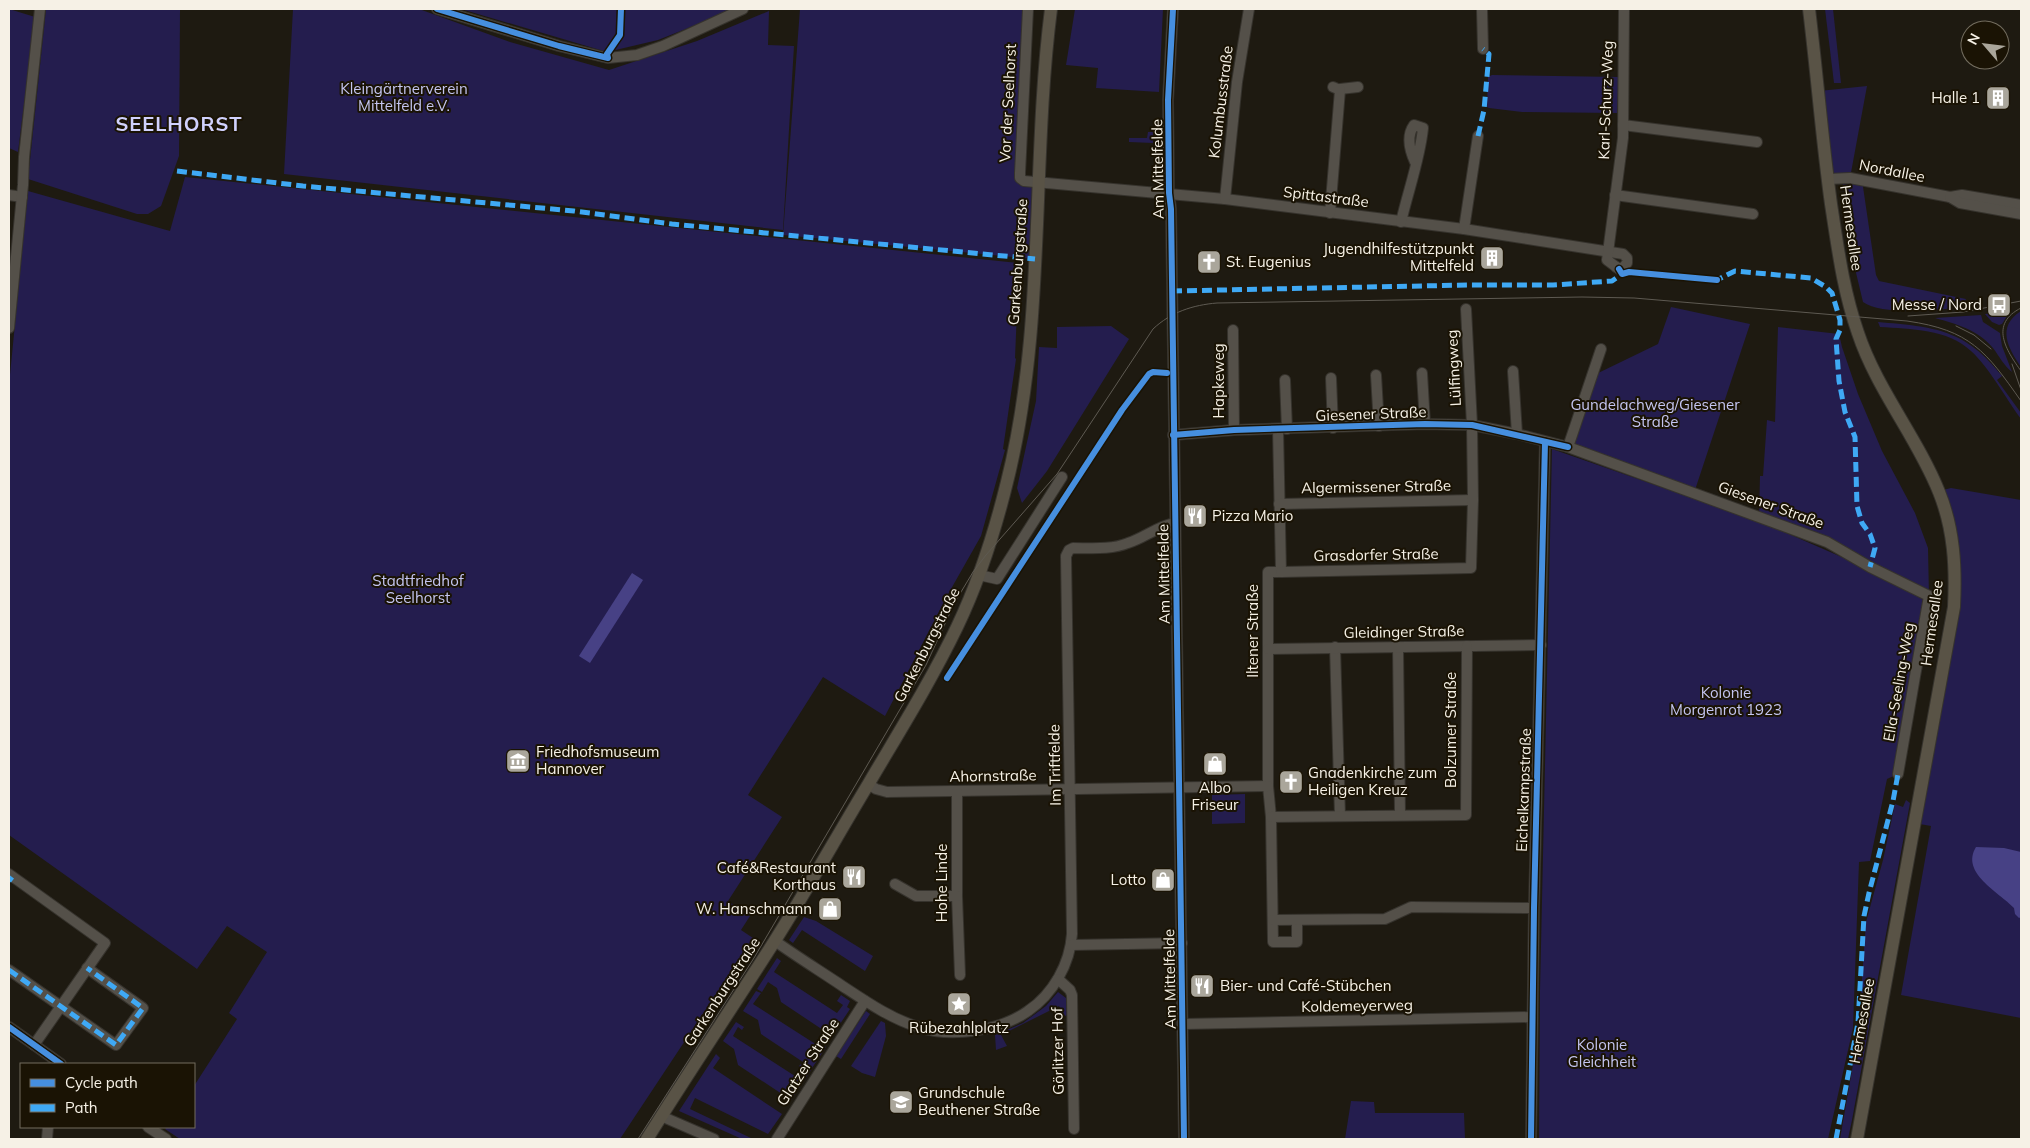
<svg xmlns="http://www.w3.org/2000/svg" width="2030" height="1148" font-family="Mulish,sans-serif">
	<rect width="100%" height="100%" fill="#1e1a11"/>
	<g fill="#241d4e">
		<polygon points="9,9 35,17 18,152 9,148"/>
		<polygon points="46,9 180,9 179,156 161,206 148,214 137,214 28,179"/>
		<polygon points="293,9 419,9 510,42 609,70 697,41 769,11 768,45 794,46 783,230 284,174"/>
		<polygon points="461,9 736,9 658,40 607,52"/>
		<polygon points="800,9 1028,9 1020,173 1039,183 1035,259 783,235"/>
		<polygon points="1075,9 1163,9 1159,92 1096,88 1098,68 1066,65"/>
		<polygon points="1825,9 1833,9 1841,83 1834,83"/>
		<polygon points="1492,75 1619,77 1617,113 1522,112 1489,108 1487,107 1488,77"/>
		<path d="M1867 86 1850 178 1862 180 1876 275 1879 281 1966 299 1962 307C1939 310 1882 316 1863 302L1852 256 1842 178 1828 179 1819 91Z"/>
		<polygon points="1148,132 1153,132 1153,143 1129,142 1129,138 1147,138"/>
		<polygon points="185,177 1019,263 1015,358 1016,359 1003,449 1005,450 981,536 947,596 885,716 823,677 748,795 782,817 728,901 750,916 741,930 753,938 620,1139 180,1139 165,1129 167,1127 194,1127 194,1086 237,1019 229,1013 267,952 227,926 197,969 9,835 9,385 28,191 170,231"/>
		<polygon points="1671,307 1750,324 1694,493 1568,447 1592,376 1658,344"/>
		<polygon points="2010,311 2002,324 1999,325 1992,322 1985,314"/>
		<path d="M2021 311V367C2008 348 1996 327 2021 311Z"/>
		<path d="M1981 315 1983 322 2000 333 2002 346 2012 372C2005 367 1999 356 1993 348 1978 330 1957 324 1935 318Z"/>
		<path d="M1878 322C1935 327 1965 329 2002 376L1997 380 2021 413V419C2007 400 1988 366 1971 351 1948 329 1910 329 1880 327Z"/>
		<polygon points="1111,326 1129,339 1047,471 1022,503 1017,488 1036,401 1039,347 1057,348 1057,327"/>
		<polygon points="1778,327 1839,334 1842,347 1858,394 1882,451 1915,513 1928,548 1929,596 1898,774 1887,779 1870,861 1859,862 1853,1028 1828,1139 1539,1139 1540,991 1552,449 1764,523 1908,586 1759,516 1760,476 1763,476 1767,420 1775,422"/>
		<polygon points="1951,488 2021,500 2021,1018 1901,995 1931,826 1914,823 1955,575 1939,491"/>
		<polygon points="1245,794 1245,823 1212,824 1212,795"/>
		<polygon points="1906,800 1910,803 1852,1120 1848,1139 1840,1139 1858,1036 1866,922 1883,860 1895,804 1903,807"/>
		<polygon points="804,917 816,921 873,956 865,971 802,930 793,943 789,940"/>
		<polygon points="777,958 781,961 774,972 837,1013 843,1005 837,1001 841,995 850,1001 847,1007 850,1009 832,1036 781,1002 777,988 768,982 762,992 757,989"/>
		<polygon points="756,991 761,993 753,1004 817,1045 822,1036 826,1039 822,1045 826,1047 812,1068 761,1034 758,1020 743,1011"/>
		<polygon points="1058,992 1066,998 1067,1015 1065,1016 1059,1006 1001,1035 1007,1046 996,1050 995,1035 1023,1023 1046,1006"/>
		<polygon points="866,1011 870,1014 841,1059 836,1056"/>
		<polygon points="881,1021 885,1023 886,1036 875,1077 862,1073 851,1066"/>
		<polygon points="736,1022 744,1027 742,1030 738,1027 733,1036 798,1078 804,1070 799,1066 801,1064 811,1070 791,1100 738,1065 734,1049 723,1041"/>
		<polygon points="716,1054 720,1058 713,1068 782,1114 768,1134 695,1098 690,1109 753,1139 742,1139 679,1111"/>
		<polygon points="1351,1101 1374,1102 1375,1113 1464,1113 1465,1139 1345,1139"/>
	</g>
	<g fill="#474185">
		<polygon points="632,573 643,580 590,663 579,656"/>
		<path d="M1976 847 2004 848 2021 852V917L2019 918 2015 914 2014 908C1999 892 1960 873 1976 847Z"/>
	</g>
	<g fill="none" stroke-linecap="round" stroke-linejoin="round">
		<defs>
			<g id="minor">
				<polyline points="437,9 559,46 608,58 637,55 663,46 743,9"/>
				<polyline points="1028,9 1020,173 1020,178 1024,181 1225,199 1464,229 1623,254 1627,258 1627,263 1622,269 1616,267"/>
				<polyline points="1173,9 1168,100 1169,193 1171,209 1184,1139"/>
				<polyline points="1482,9 1483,49"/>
				<polyline points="1340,89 1358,87"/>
				<polyline points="1623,125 1757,142"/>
				<polyline points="1828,179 1850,178 1950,197 1962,195 2021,205"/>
				<polyline points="9,195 22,197"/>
				<polyline points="1615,195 1753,214"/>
				<polyline points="1950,197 1960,203 2021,214"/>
				<polyline points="1225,199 1237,82 1249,9"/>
				<polyline points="1330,213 1340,90 1333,87"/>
				<path d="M1401 222C1408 191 1420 159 1423 128L1414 125C1406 136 1410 151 1415 162"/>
				<polyline points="1464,229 1478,136"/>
				<polyline points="1619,269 1607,260 1623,138 1624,9"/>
				<polyline points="9,328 23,185 24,157 40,9"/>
				<polyline points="1233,330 1234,430"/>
				<polyline points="1513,371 1517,434"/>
				<polyline points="1422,373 1425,424"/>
				<polyline points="1376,375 1379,426"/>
				<polyline points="1331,378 1333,428"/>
				<polyline points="1285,380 1287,429"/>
				<polyline points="1278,429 1281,572 1268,572 1268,786 1271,817 1273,942 1297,942 1297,920"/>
				<polyline points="1173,435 1234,430 1425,424 1472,425 1517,434 1568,447 1827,542 1870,567 1929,596 1898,774"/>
				<polyline points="1568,447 1601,349"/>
				<polyline points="1279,504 1473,500"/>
				<polyline points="1281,572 1471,568 1473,500 1472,425 1466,309"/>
				<polyline points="979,575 997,579 1062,477"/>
				<polyline points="1335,647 1340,816"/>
				<polyline points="1398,647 1400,815"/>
				<polyline points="1268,649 1541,645"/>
				<polyline points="868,784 876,789 887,792 1268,786"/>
				<polyline points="957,791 957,896 960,975"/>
				<polyline points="1271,817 1466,815 1467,646"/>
				<polyline points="9,874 105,943 34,1045"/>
				<polyline points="895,884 916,896 957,896"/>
				<polyline points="1273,920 1385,919 1411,907 1534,908"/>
				<path d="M775 941C796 956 817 969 838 983 864 1000 889 1018 918 1027 952 1038 1000 1031 1028 1011 1053 994 1070 964 1072 934L1066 556 1069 550 1073 548C1091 548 1111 550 1128 543 1144 538 1158 526 1175 523"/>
				<polyline points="1071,945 1182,943"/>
				<polyline points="9,970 116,1045 143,1008 87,968"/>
				<polyline points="1058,979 1070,990 1072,995 1074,1129"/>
				<polyline points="1183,1024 1532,1017"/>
				<polyline points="9,1027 61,1064"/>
				<polyline points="661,1116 714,1139"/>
				<polyline points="148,1127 166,1139"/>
				<polyline points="47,1139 48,1127"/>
				<polyline points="777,1139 865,1001"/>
				<polyline points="1531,1139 1534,908 1545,442"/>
			</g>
			<g id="major">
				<path d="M1809 9C1817 74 1822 139 1831 204 1838 249 1843 290 1858 333 1877 390 1917 437 1939 492 1954 529 1956 567 1954 607L1857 1139"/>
				<path d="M647 1139C688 1073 732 1008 774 942 807 890 837 836 869 783 899 732 931 681 957 627 979 581 995 531 1007 482 1046 327 1031 165 1051 9"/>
			</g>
		</defs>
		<use href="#minor" stroke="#36332d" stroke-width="12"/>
		<use href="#major" stroke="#36332d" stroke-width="14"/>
		<use href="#minor" stroke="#545049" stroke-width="10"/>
		<use href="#major" stroke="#595346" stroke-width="12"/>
		<g stroke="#5e5a52" stroke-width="1">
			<path d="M2021 308C1989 324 2006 350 2021 371"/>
			<polyline points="1908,316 1963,312 2021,301"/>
			<polyline points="1956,326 1974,335 1991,349"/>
			<polyline points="2012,364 2021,390"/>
			<path d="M638 1139 754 958 926 665 955 602 973 572 986 555 1057 474 1153 329C1171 312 1193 305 1217 303L1582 297 1634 298 1907 321C1970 330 1986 351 2021 401"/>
		</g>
		<g stroke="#3fa9f5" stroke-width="5" stroke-dasharray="10 5" stroke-linecap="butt">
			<polyline points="1478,136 1484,110 1489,54 1483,49"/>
			<polyline points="177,171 303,186 574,211 672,224 1035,259"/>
			<polyline points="1713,280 1717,280 1735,271 1811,278 1826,287 1832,293 1840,320 1840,330 1836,339 1839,381 1845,412 1855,437 1857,506 1862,523 1870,534 1875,548 1870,567"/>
			<polyline points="1172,291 1468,285 1553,285 1612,281 1622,274"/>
			<polyline points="9,881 12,877"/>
			<polyline points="9,970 116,1045 143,1008 87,968"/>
			<polyline points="1836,1139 1858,1023 1864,916 1869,893 1893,801 1898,774"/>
		</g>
		<defs>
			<g id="cycleway">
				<polyline points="437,9 559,46 608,58 607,54 620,35 621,9"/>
				<polyline points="1173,9 1168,100 1169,193 1171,209 1184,1139"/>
				<polyline points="1619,269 1622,274 1629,272 1717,280"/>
				<polyline points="1173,435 1234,430 1425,424 1472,425 1568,447"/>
				<polyline points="947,678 1122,410 1149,374 1153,372 1167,373"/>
				<polyline points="9,1027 61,1064"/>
				<polyline points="1531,1139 1534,908 1545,442"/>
			</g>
		</defs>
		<use href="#cycleway" stroke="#1a1304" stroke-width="9"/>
		<use href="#cycleway" stroke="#468fdf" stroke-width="6"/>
	</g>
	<defs>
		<symbol id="building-square" viewBox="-11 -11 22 22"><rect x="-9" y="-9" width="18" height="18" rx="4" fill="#aaa69b" stroke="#1a1304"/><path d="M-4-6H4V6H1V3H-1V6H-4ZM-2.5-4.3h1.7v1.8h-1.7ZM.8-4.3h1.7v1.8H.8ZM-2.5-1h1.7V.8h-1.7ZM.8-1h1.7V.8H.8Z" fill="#fff"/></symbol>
		<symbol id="church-square" viewBox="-11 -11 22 22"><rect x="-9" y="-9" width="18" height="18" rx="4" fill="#aaa69b" stroke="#1a1304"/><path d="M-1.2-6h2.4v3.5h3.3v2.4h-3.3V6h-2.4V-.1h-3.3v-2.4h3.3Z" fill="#fff"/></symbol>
		<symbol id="bus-square" viewBox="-11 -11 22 22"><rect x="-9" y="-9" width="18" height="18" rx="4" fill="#aaa69b" stroke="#1a1304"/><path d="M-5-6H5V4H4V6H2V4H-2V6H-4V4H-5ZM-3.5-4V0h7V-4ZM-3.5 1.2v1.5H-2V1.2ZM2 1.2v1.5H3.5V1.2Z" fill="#fff"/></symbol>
		<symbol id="restaurant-square" viewBox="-11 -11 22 22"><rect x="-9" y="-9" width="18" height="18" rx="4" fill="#aaa69b" stroke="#1a1304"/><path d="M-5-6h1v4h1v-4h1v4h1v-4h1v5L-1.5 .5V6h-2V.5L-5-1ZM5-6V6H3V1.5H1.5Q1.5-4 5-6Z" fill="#fff"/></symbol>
		<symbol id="museum-square" viewBox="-11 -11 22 22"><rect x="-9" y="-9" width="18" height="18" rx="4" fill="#aaa69b" stroke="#1a1304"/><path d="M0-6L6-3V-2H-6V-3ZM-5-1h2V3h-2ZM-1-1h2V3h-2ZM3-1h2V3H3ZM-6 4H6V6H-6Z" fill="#fff"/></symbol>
		<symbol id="shop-square" viewBox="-11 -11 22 22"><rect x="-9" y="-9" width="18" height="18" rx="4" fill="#aaa69b" stroke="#1a1304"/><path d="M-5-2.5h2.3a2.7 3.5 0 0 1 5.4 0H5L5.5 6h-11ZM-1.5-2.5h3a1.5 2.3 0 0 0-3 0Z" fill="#fff"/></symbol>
		<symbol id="sight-square" viewBox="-11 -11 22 22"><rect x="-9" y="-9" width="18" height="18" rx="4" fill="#aaa69b" stroke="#1a1304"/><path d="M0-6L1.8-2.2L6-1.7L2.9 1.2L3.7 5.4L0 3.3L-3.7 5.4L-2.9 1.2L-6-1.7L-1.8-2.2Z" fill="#fff"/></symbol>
		<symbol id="school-square" viewBox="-11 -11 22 22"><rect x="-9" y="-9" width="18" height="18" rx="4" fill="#aaa69b" stroke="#1a1304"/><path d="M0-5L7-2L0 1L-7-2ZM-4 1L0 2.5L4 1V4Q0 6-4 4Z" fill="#fff"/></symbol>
	</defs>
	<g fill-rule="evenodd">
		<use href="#building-square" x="1984" y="84" width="28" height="28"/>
		<use href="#building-square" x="1478" y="244" width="28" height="28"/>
		<use href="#church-square" x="1195" y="248" width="28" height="28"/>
		<use href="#bus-square" x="1985" y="291" width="28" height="28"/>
		<use href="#restaurant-square" x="1181" y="502" width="28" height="28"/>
		<use href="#museum-square" x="504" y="747" width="28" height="28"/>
		<use href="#shop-square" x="1201" y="750" width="28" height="28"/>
		<use href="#church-square" x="1277" y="768" width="28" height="28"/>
		<use href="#restaurant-square" x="840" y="863" width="28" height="28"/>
		<use href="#shop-square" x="1149" y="866" width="28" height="28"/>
		<use href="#shop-square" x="816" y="895" width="28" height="28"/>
		<use href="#restaurant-square" x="1188" y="972" width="28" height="28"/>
		<use href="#sight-square" x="945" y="990" width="28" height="28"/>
		<use href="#school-square" x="887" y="1088" width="28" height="28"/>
	</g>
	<g text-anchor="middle" stroke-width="4" stroke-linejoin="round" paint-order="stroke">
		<g font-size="15" fill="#c4c5f1" stroke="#1a1304">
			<text x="404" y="94">Kleingärtnerverein<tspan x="404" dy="17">Mittelfeld e.V.</tspan></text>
			<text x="1655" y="410">Gundelachweg/Giesener<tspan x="1655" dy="17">Straße</tspan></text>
			<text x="418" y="586">Stadtfriedhof<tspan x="418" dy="17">Seelhorst</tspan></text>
			<text x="1726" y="698">Kolonie<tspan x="1726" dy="17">Morgenrot 1923</tspan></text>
			<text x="1602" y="1050">Kolonie<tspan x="1602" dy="17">Gleichheit</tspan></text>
		</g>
		<g font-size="15" fill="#f6f1e6" stroke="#1a1304" text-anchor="end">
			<text x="1980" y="103">Halle 1</text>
			<text x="1474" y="254">Jugendhilfestützpunkt<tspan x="1474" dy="17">Mittelfeld</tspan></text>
			<text x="1226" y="267" text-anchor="start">St. Eugenius</text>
			<text x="1982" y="310">Messe / Nord</text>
			<text x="1212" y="521" text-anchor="start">Pizza Mario</text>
			<text x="536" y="757" text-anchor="start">Friedhofsmuseum<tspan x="536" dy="17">Hannover</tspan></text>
			<text x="1308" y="778" text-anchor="start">Gnadenkirche zum<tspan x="1308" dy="17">Heiligen Kreuz</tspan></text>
			<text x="1215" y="793" text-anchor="middle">Albo<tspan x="1215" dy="17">Friseur</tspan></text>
			<text x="836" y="873">Café&amp;Restaurant<tspan x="836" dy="17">Korthaus</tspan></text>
			<text x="1146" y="885">Lotto</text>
			<text x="812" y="914">W. Hanschmann</text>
			<text x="1220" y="991" text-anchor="start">Bier- und Café-Stübchen</text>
			<text x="959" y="1033" text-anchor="middle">Rübezahlplatz</text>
			<text x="918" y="1098" text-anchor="start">Grundschule<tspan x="918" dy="17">Beuthener Straße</tspan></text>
		</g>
		<g font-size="15" fill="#f6f1e6" stroke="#1a1304">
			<text transform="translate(1606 100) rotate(-88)" y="5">Karl-Schurz-Weg</text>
			<text transform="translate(1221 102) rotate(-83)" y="5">Kolumbusstraße</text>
			<text transform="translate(1008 103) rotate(-87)" y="5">Vor der Seelhorst</text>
			<text transform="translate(1158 169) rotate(-91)" y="5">Am Mittelfelde</text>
			<text transform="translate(1892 171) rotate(11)" y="5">Nordallee</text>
			<text transform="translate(1326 197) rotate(7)" y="5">Spittastraße</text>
			<text transform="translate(1851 228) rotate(82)" y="5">Hermesallee</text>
			<text transform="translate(1018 262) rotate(-86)" y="5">Garkenburgstraße</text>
			<text transform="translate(1454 368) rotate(-93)" y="5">Lülfingweg</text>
			<text transform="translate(1219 381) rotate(-90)" y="5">Hapkeweg</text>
			<text transform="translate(1371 414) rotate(-2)" y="5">Giesener Straße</text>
			<text transform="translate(1376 487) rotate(-1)" y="5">Algermissener Straße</text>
			<text transform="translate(1771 505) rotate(20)" y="5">Giesener Straße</text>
			<text transform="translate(1376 555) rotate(-1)" y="5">Grasdorfer Straße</text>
			<text transform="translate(1164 574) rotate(-91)" y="5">Am Mittelfelde</text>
			<text transform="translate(1932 623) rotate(-82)" y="5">Hermesallee</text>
			<text transform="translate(1253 631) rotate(-90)" y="5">Iltener Straße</text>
			<text transform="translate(1404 632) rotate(-1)" y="5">Gleidinger Straße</text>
			<text transform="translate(927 645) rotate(-63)" y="5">Garkenburgstraße</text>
			<text transform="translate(1899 682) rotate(-80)" y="5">Ella-Seeling-Weg</text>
			<text transform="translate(1451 730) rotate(-90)" y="5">Bolzumer Straße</text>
			<text transform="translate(1055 765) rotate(-91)" y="5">Im Triftfelde</text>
			<text transform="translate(993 776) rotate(-1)" y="5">Ahornstraße</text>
			<text transform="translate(1524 790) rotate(-88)" y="5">Eichelkampstraße</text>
			<text transform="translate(942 883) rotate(-90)" y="5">Hohe Linde</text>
			<text transform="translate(1170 979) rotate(-91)" y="5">Am Mittelfelde</text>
			<text transform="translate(722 992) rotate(-57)" y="5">Garkenburgstraße</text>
			<text transform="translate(1357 1006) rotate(-1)" y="5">Koldemeyerweg</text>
			<text transform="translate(1862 1021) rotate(-80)" y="5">Hermesallee</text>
			<text transform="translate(1058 1051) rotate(-91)" y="5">Görlitzer Hof</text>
			<text transform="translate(808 1062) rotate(-57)" y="5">Glatzer Straße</text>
		</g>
		<g font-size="20" font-weight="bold" letter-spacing="1" fill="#d0d1fd" stroke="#1a1304">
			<text x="179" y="131">SEELHORST</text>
		</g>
	</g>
	<rect width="2030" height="1148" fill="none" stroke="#f6f1e6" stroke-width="20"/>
	<rect x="20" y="1063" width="175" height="65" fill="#1a1304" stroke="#726c5e"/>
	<rect x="30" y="1079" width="25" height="8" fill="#468fdf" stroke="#726c5e"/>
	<text x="65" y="1088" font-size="15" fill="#f6f1e6">Cycle path</text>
	<rect x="30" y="1104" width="25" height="8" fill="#3fa9f5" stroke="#726c5e"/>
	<text x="65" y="1113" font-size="15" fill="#f6f1e6">Path</text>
	<g transform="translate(1985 45) rotate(298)"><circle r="24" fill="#1a1304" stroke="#726c5e"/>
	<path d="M0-4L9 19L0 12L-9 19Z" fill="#aaa69b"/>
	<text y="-8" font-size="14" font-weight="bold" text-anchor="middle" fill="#f6f1e6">N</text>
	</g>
</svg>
